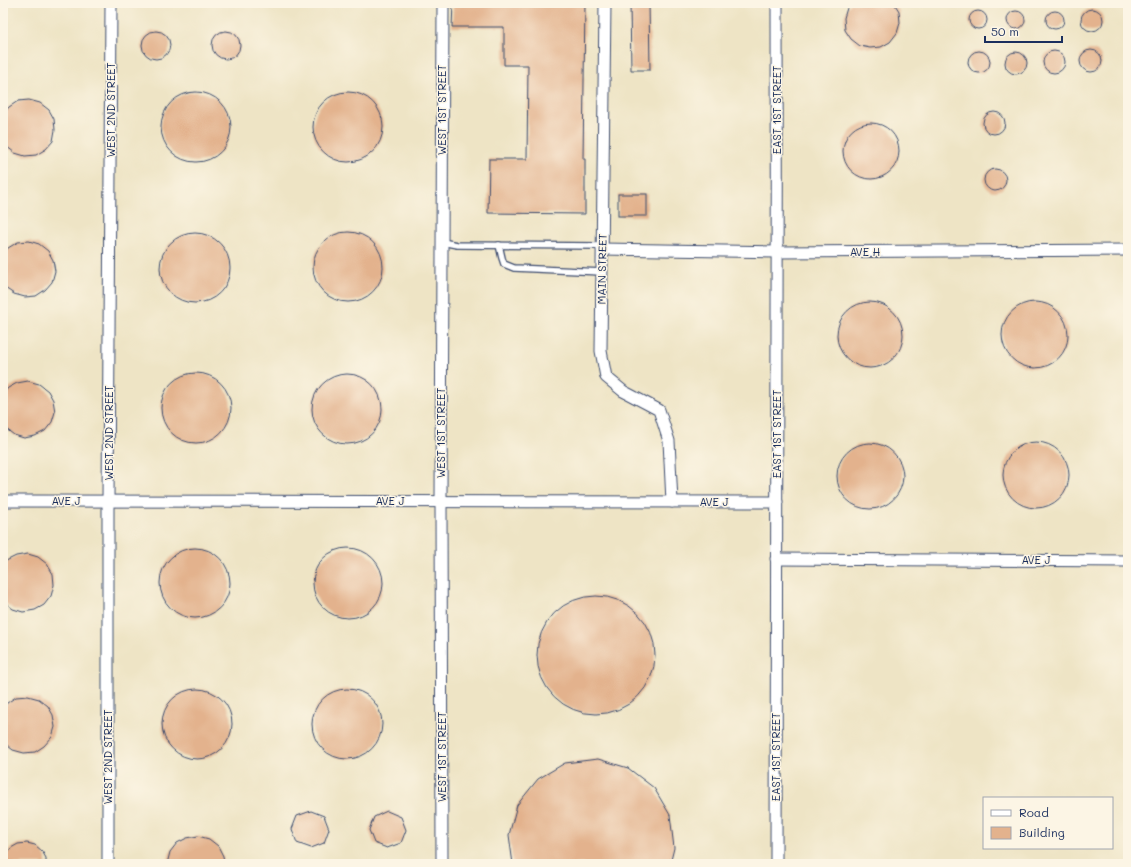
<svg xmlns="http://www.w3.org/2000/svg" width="1131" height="867" font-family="Mali,sans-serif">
	<rect width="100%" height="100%" fill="#fcf5e5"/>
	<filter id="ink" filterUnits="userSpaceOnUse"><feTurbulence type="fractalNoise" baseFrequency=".025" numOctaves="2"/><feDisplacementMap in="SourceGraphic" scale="8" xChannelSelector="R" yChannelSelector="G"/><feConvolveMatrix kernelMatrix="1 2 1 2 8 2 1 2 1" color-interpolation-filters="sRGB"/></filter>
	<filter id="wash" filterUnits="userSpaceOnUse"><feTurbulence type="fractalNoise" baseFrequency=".012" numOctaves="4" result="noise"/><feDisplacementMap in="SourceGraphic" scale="16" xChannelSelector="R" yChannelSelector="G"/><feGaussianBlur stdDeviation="0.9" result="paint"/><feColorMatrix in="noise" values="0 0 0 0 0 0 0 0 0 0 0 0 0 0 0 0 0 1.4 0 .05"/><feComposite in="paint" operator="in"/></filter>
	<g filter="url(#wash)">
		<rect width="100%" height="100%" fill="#eee4c5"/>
		<g id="blocks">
			<g fill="#e3b28d">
				<polygon points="453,3 585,3 583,159 585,159 585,214 488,213 489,159 527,159 528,65 504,65 504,27 452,27"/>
				<polygon points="630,3 649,3 650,70 631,70"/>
				<polygon points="851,3 894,3 899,11 900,23 897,33 890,42 881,47 870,48 860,46 851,39 845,30 844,18 847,8"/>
				<circle cx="1092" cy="20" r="11"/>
				<circle cx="1055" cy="20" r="9"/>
				<circle cx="978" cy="20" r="9"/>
				<circle cx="1016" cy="20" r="9"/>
				<circle cx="226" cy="45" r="14"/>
				<circle cx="156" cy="45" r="14"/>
				<circle cx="1091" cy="61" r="11"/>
				<circle cx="1054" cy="62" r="11"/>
				<circle cx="979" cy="62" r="11"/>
				<circle cx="1016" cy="63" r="11"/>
				<circle cx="196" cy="127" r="35"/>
				<circle cx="348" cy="127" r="35"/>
				<polygon points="29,100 40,103 49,110 54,119 55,130 53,141 46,149 36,155 25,156 15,153 6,146 3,142 3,114 9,107 18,101"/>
				<circle cx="994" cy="123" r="11"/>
				<circle cx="871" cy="151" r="28"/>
				<circle cx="995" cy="180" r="11"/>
				<rect x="618" y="194" width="29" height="22"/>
				<circle cx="348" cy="267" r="35"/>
				<circle cx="195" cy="268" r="35"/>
				<polygon points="29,241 39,244 48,251 53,260 55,271 52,282 45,290 36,296 25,297 14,294 5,288 3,284 3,254 8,248 18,242"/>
				<circle cx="1035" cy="335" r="33"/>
				<circle cx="870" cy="335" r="33"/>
				<circle cx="196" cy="408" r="35"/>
				<circle cx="347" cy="409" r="35"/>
				<polygon points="28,381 39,384 48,391 53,400 55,412 52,422 45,431 35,436 24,438 14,435 5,428 3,425 3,394 8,388 17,383"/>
				<circle cx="1036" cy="475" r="33"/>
				<circle cx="870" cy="476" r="33"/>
				<circle cx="348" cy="583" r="35"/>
				<circle cx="195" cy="583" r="35"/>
				<polygon points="28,554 38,557 47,564 53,574 54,585 51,596 44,605 35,610 23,612 13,609 3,601 3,566 6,561 16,556"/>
				<circle cx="596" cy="655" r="59"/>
				<circle cx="347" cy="724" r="35"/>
				<circle cx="197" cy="724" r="35"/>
				<polygon points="28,696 39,699 48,706 53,715 55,727 52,737 44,746 35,752 24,753 13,750 3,742 3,708 7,703 16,697"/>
				<polygon points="598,759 628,768 654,788 670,815 674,848 670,864 513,864 509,835 517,805 538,779 565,763"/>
				<polygon points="311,811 324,816 329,829 324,843 311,848 297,843 292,829 297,816"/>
				<polygon points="387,811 401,817 406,830 401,843 387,848 374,843 369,830 374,817"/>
				<polygon points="198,836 209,839 218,846 223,856 224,864 167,864 170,852 177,843 187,838"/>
				<polygon points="27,843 35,845 42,851 46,858 46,864 3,864 6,855 11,848 18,844"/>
			</g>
		</g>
	</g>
	<g filter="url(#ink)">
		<use href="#blocks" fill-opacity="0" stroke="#3b4a6d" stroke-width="1"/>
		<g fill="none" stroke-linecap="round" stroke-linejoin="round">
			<defs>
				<g id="service">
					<polyline points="442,242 457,245 602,246"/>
					<polyline points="499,245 502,258 504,264 514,268 602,272"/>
				</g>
				<g id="minor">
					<polyline points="605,3 601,351 606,377 623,391 659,410 669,441 672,502"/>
					<polyline points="602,249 778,252 1128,250"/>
					<polyline points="3,501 777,502"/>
					<polyline points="776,559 1128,561"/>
					<polyline points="108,864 108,501 111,3"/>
					<polyline points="442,864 441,501 443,3"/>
					<path d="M776 864C776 577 778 290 777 3"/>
				</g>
			</defs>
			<use href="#service" stroke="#3b4a6d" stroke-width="8"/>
			<use href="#minor" stroke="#3b4a6d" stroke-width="13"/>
			<use href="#service" stroke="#fff" stroke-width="5.5"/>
			<use href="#minor" stroke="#fff" stroke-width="11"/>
		</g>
	</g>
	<g text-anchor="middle" stroke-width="3" stroke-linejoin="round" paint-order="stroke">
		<g font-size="11" fill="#1b2f5e" stroke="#fcf5e5">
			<text transform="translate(111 110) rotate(-90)" y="4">WEST 2ND STREET</text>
			<text transform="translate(442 110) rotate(-90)" y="4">WEST 1ST STREET</text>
			<text transform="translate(777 110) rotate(-90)" y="4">EAST 1ST STREET</text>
			<text x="865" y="256">AVE H</text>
			<text transform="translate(602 269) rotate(-89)" y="4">MAIN STREET</text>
			<text transform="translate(109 433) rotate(-90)" y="4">WEST 2ND STREET</text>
			<text transform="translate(441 433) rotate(-90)" y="4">WEST 1ST STREET</text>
			<text transform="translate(777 434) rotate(-90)" y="4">EAST 1ST STREET</text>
			<text x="66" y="505">AVE J</text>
			<text x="390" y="505">AVE J</text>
			<text x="714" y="506">AVE J</text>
			<text x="1036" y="564">AVE J</text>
			<text transform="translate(108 757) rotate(-90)" y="4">WEST 2ND STREET</text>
			<text transform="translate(442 757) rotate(-90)" y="4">WEST 1ST STREET</text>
			<text transform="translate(776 757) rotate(-90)" y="4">EAST 1ST STREET</text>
		</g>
	</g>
	<rect width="1131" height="867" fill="none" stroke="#fcf5e5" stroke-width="16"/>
	<rect x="983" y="797" width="130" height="52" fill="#fcf5e5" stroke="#a2a6af"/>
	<rect x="991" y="810" width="20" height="6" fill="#ffffff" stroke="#a2a6af"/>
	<text x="1019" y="817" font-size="12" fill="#1b2f5e">Road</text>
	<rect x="991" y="827" width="20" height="12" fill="#e3b28d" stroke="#a2a6af"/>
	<text x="1019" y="837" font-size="12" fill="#1b2f5e">Building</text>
	<path d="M985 36v6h77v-6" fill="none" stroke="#1b2f5e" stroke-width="2"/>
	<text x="991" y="36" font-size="12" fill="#1b2f5e" stroke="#fcf5e5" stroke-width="3" paint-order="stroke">50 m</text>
</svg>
